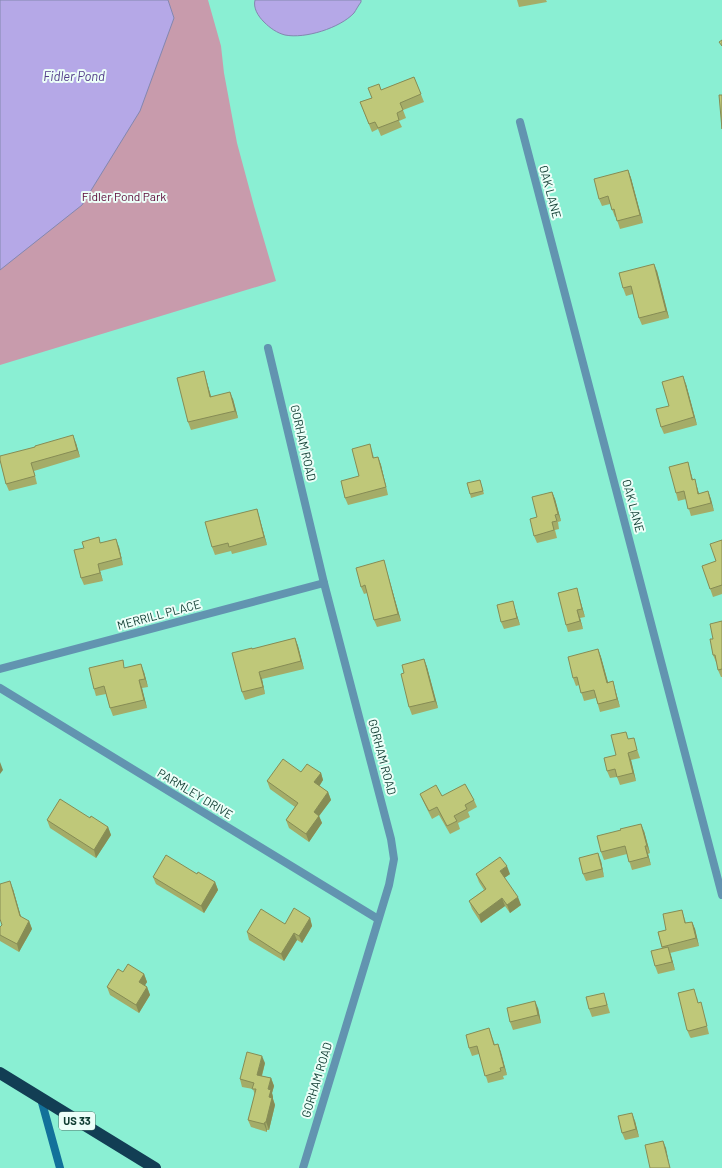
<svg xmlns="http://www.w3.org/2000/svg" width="722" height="1168" font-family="Barlow,sans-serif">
	<rect width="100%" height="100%" fill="#8aefd3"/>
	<polygon fill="#c89bac" points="0,0 208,0 221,46 224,73 237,143 254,206 276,281 0,365"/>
	<g fill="#b5a8e7" stroke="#8387b0">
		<polygon points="0,0 168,0 174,18 140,111 82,205 0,270"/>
		<path d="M255 0H361V2C358 6 356 10 354 13 340 28 305 39 285 35 277 33 270 28 264 22 258 16 253 8 255 0Z"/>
	</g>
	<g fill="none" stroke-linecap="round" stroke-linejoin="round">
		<g stroke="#6294b0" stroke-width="8">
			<polyline points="520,122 722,895"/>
			<polyline points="268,348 324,583 391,839 394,859 389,885 303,1168"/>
			<polyline points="0,669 324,583"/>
			<polyline points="0,688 378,919"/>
		</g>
		<polyline stroke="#12719a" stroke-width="8" points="41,1099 60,1168"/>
		<polyline stroke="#123e54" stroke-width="12" points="0,1073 155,1168"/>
	</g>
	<g fill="#a4ac68">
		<polygon points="517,0 546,0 547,2 519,7"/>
		<polygon points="414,77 424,102 403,110 406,118 399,121 402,127 381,136 378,129 372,132 360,102 372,98 381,90"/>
		<polygon points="628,170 631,178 643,223 620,229 616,217 615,217 610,204 602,206 599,199"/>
		<polygon points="657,271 669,318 642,325 639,318 633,294 626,296 623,288"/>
		<polygon points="204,371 206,379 211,396 233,399 238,418 191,430 188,422"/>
		<polygon points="686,384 697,425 664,434 661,427 669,406"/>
		<polygon points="76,443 80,457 34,471 37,484 9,491 6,484 0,460"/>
		<polygon points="370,444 374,458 378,457 381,465 388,495 348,505 345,498 359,476"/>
		<polygon points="690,470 693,480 697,487 699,494 708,491 714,511 691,516 686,499 678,501 676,493"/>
		<polygon points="480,480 484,494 471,498 470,494"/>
		<polygon points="552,492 555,499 561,521 558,522 559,529 555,530 557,538 537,543 534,536 537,517"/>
		<polygon points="257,509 259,516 267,545 232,554 231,551 215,555 212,547"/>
		<polygon points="722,540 722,594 713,597 702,566 716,561"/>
		<polygon points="101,543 119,547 123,565 100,571 103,581 84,585 81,578"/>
		<polygon points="384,560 386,568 401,621 377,627 374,620 367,593 364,594 361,587"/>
		<polygon points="579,596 585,617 580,618 583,629 568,632 566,625"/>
		<polygon points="515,609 520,625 504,629 501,622"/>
		<polygon points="722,621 722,677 721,677 718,670 717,662 716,662 713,655 713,639"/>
		<polygon points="295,638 298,646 304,669 262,679 265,694 245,700 242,692 253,649"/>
		<polygon points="598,649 601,657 608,682 613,681 615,689 620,707 600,712 596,698 584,701 579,685 576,686 573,678"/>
		<polygon points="424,659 427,667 438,708 412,715 409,707"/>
		<polygon points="125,668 144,672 148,687 142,688 147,708 113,716 110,708 106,694 96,696 94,689"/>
		<polygon points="634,738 636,746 640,758 631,760 636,781 620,785 617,777 610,778 607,771 616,755 629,739"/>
		<polygon points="301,772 321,773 323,780 319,786 328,792 331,800 319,816 322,823 309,842 289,828 286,820 295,807 270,789 267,781"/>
		<polygon points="420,794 474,800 477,807 468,812 470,817 458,823 460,829 450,834 439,815 432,819 423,801"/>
		<polygon points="90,818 108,827 111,835 96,858 50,828 47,820"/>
		<polygon points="644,831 650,853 648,854 651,865 632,870 627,854 604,860 601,852"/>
		<polygon points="601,861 604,877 586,881 583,874"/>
		<polygon points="197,874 215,882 218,890 204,913 156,884 153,877"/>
		<polygon points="476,874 510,874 504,878 521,905 510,913 505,906 481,923 472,909 469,901 484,890 479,882"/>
		<polygon points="13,889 21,917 29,921 32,929 19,952 0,941 0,927 2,925"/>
		<polygon points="682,910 686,923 692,922 695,929 699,946 670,953 675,970 658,974 655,966 662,949 658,932 666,930"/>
		<polygon points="310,918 312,926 302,943 297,940 284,961 249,940 247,932 285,924"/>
		<polygon points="123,972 144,974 147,982 145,985 147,987 150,995 139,1013 110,995 107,987"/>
		<polygon points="697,997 698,1003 703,1010 709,1034 691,1038 690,1037 687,1030"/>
		<polygon points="606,1000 610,1013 592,1017 589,1009"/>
		<polygon points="538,1008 541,1023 513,1030 510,1022"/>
		<polygon points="489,1028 495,1045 498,1044 507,1075 503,1076 504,1079 488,1083 479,1054 472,1056 469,1048"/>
		<polygon points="265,1063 262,1076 271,1078 274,1086 272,1093 273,1097 273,1099 275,1105 269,1130 267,1130 267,1132 251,1127 248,1120 255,1095 253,1089 242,1087 240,1079"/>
		<polygon points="635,1121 639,1137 625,1140 622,1133"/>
	</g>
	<g fill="#868c55">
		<polygon points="628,170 631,178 643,223 640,215"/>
		<polygon points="654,264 657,271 669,318 666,311"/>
		<polygon points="204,371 206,379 213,404 210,397"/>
		<polygon points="683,376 686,384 697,425 694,417"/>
		<polygon points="230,392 233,399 238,418 235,411"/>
		<polygon points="73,435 76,443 80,457 77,450"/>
		<polygon points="378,457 381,465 388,495 386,487"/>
		<polygon points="688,462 690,470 695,488 692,480"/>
		<polygon points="695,479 697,487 701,501 698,494"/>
		<polygon points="708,491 711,499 714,511 711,503"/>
		<polygon points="552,492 555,499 561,521 558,514"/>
		<polygon points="257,509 259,516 267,545 264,537"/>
		<polygon points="116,539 119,547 123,565 121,558"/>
		<polygon points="384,560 386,568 401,621 398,614"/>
		<polygon points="98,564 100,571 103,581 100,573"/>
		<polygon points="577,588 579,596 585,617 582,609"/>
		<polygon points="513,601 515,609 520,625 517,618"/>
		<polygon points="577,610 580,618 583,629 580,621"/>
		<polygon points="295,638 298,646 304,669 301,661"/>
		<polygon points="598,649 601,657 610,690 607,683"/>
		<polygon points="424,659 427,667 438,708 435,701"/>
		<polygon points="141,664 144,672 148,687 145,679"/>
		<polygon points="259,672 262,679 265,694 263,687"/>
		<polygon points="139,680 142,688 147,708 144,700"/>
		<polygon points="613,681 615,689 620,707 617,699"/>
		<polygon points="628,753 631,760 636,781 633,773"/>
		<polygon points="0,762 3,770 0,774"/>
		<polygon points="321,773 323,780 317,790 314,782"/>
		<polygon points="328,792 331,800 319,816 322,823 309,842 306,834 314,812"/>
		<polygon points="641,824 644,831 650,853 647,846"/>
		<polygon points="108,827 111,835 96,858 94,850"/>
		<polygon points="645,846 648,854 651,865 648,857"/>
		<polygon points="598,853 601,861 604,877"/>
		<polygon points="507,866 510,874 503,879 500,871"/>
		<polygon points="10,881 13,889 23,924 20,916"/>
		<polygon points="215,882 218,890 204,913 201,906"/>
		<polygon points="518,897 521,905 510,913 507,905"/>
		<polygon points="502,898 505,906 481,923 479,915"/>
		<polygon points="310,918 312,926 302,943 299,936"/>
		<polygon points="29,921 32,929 19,952 17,944"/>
		<polygon points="692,922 695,929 699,946 696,938"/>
		<polygon points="294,933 297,940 284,961 281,954"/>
		<polygon points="668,947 671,955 675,970 672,962"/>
		<polygon points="144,974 147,982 142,990 139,982"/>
		<polygon points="147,987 150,995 139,1013 136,1005"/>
		<polygon points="535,1001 538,1008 541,1023 538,1015"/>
		<polygon points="498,1044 501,1052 507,1075 504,1067"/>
		<polygon points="262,1056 265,1063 260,1082 257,1075"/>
		<polygon points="271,1078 274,1086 272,1093 273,1097 273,1099 275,1105 269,1130 266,1122 268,1089"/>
		<polygon points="632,1113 635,1121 639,1137 636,1129"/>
		<polygon points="265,1122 267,1130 267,1132 264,1124"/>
		<polygon points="663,1141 666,1148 670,1168"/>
	</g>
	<g fill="#bfc879" stroke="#868c55">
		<polygon points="722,40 722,46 719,42"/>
		<polygon points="414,77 421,94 400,103 403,110 397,113 399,120 378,128 375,122 369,124 360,102 372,98 368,88 379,84 381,90"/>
		<polygon points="719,95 722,95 722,129"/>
		<polygon points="628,170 640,215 617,221 614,209 612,210 608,196 599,199 594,179"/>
		<polygon points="654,264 666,311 639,318 631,286 623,288 619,273"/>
		<polygon points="204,371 210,397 230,392 235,411 188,422 177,378"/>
		<polygon points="683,376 694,417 661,427 656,409 669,406 662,382"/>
		<polygon points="73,435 77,450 31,463 35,476 6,484 0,460 0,456 35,447 35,446"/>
		<polygon points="370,444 373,458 378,457 386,487 345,498 341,481 359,476 352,449"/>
		<polygon points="688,462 692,480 695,479 698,494 708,491 711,503 688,509 684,491 676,493 669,467"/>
		<polygon points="480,480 483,491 470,494 467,483"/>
		<polygon points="552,492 558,514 555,515 557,521 552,522 554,530 534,536 530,519 537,517 532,497"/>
		<polygon points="257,509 264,537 229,547 228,543 212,547 205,522"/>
		<polygon points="99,537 100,543 116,539 121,558 98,564 100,573 81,578 74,550 84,548 82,542"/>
		<polygon points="722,540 722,585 710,589 702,566 716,561 710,544"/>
		<polygon points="384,560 398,614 374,620 365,585 361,587 356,568"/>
		<polygon points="577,588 582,609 577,610 580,621 566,625 558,593"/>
		<polygon points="513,601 517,618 501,622 497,605"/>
		<polygon points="722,621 722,669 718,670 715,655 713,655 710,639 713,639 710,624"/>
		<polygon points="295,638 301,661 259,672 263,687 242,692 232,653 252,648 252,649"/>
		<polygon points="598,649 607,683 613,681 617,699 598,704 594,690 581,693 577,677 573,678 568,657"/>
		<polygon points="424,659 435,701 409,707 401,674 404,673 402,665"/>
		<polygon points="123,660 124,668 141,664 145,679 139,680 144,700 110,708 104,686 94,689 89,668"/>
		<polygon points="626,732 628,739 634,738 637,750 628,753 633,773 617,777 615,769 607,771 604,758 616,755 611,735"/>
		<polygon points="283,759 301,772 307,764 321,773 314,782 328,792 314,812 319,816 306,834 286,820 298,803 267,781"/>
		<polygon points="465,784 474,800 465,805 467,809 454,816 457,821 447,826 437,807 429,811 420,794 436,785 442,796"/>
		<polygon points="60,799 90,818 91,816 108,827 94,850 47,820"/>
		<polygon points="641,824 647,846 645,846 648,857 629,862 625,846 601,852 597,836 621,830 620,829"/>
		<polygon points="598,853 602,869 583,874 579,858"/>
		<polygon points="166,855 197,874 198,872 215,882 201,906 153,877"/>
		<polygon points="500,857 507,866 500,871 518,897 507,905 502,898 479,915 469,901 486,889 476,874"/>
		<polygon points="10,881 20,916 29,921 17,944 0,935 0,927 2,925 0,919 0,884"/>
		<polygon points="294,908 310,918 299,936 294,933 281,954 247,932 261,909 285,924"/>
		<polygon points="682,910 685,923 692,922 696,938 662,947 658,932 666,930 663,914"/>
		<polygon points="668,947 672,962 655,966 651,951"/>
		<polygon points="128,964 144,974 139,982 147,987 136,1005 107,987 118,969 123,972"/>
		<polygon points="694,989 698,1003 701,1002 707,1026 689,1031 687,1030 678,993"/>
		<polygon points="604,993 607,1005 589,1009 586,997"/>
		<polygon points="535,1001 538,1015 510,1022 507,1008"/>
		<polygon points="489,1028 494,1045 498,1044 504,1067 500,1068 501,1071 485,1076 477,1046 469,1048 466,1035"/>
		<polygon points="247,1052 262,1056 257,1075 271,1078 268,1089 271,1090 269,1097 272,1098 266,1122 265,1122 264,1124 248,1120 256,1089 252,1089 254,1083 240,1079"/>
		<polygon points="632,1113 636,1129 622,1133 618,1116"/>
		<polygon points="663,1141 670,1168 650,1168 645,1145"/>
	</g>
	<g text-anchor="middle" stroke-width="4" stroke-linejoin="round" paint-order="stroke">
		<rect fill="#ecfef8" stroke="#51766c" stroke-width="1" x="59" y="1112" width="36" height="18" rx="3"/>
		<g font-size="11" font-weight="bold" fill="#0e3b30">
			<text x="77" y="1125">US 33</text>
		</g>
		<g font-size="12" fill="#0e3b30" stroke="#ecfef8">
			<text transform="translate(550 192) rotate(75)" y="4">OAK LANE</text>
			<text transform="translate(303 443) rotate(77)" y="4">GORHAM ROAD</text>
			<text transform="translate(633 506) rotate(75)" y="4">OAK LANE</text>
			<text transform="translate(159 615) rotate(-15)" y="4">MERRILL PLACE</text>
			<text transform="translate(382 757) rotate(75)" y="4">GORHAM ROAD</text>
			<text transform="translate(195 794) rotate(31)" y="4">PARMLEY DRIVE</text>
			<text transform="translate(317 1080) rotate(-73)" y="4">GORHAM ROAD</text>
		</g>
		<g font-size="12" fill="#5b0635" stroke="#ecfef8">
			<text x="124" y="201">Fidler Pond Park</text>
		</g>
		<g font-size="13" font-style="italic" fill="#533d89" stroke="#ecfef8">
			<text x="74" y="81">Fidler Pond</text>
		</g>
	</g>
</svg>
